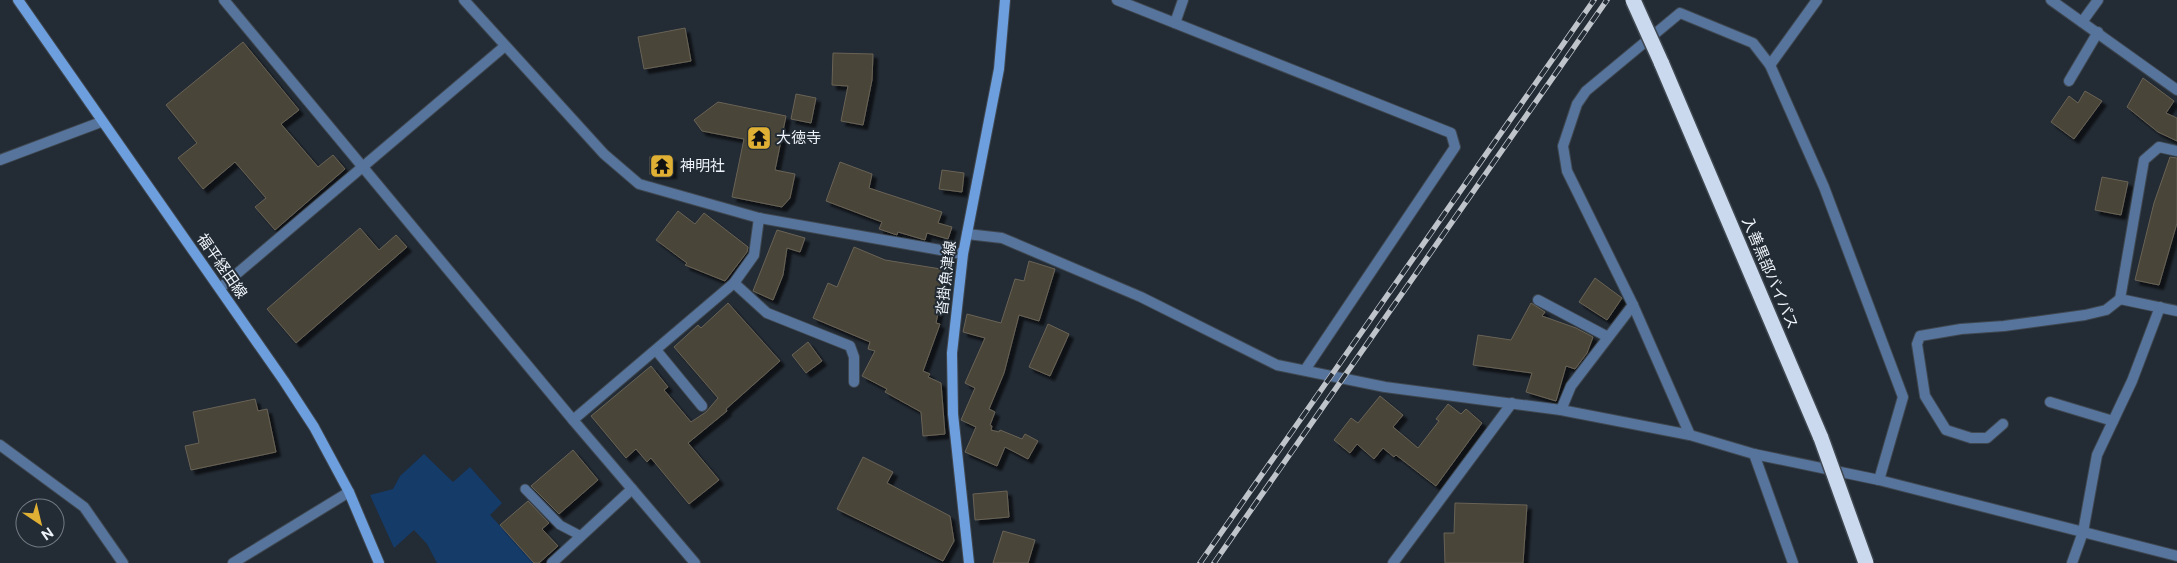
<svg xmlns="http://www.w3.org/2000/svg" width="2177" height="563" font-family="'Public Sans','Noto Sans JP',sans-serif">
	<defs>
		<filter id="shadow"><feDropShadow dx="4.5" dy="4.5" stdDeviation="1" flood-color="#0009"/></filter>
	</defs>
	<rect width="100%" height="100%" fill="#232b34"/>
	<polygon fill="#153b69" points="424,454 453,482 470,467 502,503 490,515 534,563 437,563 427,544 414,530 394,548 370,495 393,489 400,476"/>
	<g fill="#4a4438" stroke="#696356" filter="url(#shadow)">
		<polygon points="685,28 691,61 644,69 638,37"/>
		<polygon points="243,42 299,110 281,124 318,167 333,155 345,169 275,230 255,207 266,198 235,162 203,189 178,158 197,143 166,105"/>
		<polygon points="833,53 873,54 872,80 863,125 841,121 848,86 832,85"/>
		<polygon points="2143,78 2174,101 2166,113 2177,118 2177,141 2158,132 2127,107"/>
		<polygon points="2085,91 2102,101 2074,139 2051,122 2069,96 2078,103"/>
		<polygon points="796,94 816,98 811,123 791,119"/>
		<polygon points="718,102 786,116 775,170 795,174 790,198 782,207 732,197 744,139 702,131 694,120"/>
		<rect x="650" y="157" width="22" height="17"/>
		<polygon points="2170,157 2177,158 2177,223 2159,285 2135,280 2154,203"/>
		<polygon points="840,162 872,174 869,188 942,212 938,223 952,227 948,239 927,233 925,240 898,232 897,235 879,229 882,222 826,201"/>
		<polygon points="942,170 964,173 962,192 939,189"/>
		<polygon points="2102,177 2128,182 2121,215 2095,210"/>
		<polygon points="678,211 695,224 704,213 748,247 747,252 725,281 685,265 687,263 656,240"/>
		<polygon points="360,228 379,250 396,235 407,247 296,343 267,309"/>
		<polygon points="777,230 805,238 800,252 787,248 783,275 773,300 753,291"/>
		<polygon points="854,247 885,260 947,270 936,323 940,324 923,371 930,374 928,377 941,383 945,434 923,436 921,412 885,392 887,389 862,376 875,351 868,349 870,342 813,318 828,283 837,287"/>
		<polygon points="1029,261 1055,269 1039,321 1019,315 1004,373 989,409 995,412 990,425 992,426 991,430 999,432 1000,430 1022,439 1025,434 1038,441 1028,459 1005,447 997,466 965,452 976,427 961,420 975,388 965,383 985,338 963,332 967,314 1001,323 1015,279 1024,281"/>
		<polygon points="1595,278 1622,298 1607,320 1579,302"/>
		<polygon points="728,303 780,361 726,409 727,411 688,443 719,480 689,504 651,458 647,462 636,449 626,458 591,416 651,366 668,387 664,390 691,422 706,412 718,398 674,347 698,325 701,328"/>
		<polygon points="1531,303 1545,312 1542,316 1576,328 1593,337 1587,353 1575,369 1566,366 1556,401 1526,392 1532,373 1473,365 1478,335 1511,340"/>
		<polygon points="1048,324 1069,334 1050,376 1029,367"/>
		<polygon points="808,342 822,361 806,373 792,355"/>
		<polygon points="1380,396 1403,415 1393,427 1418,448 1439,421 1436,419 1448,404 1461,414 1466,409 1482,423 1436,486 1396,455 1394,457 1383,448 1374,459 1357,444 1350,453 1334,440 1351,418 1358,423"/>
		<polygon points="255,399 258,411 267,409 276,452 191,470 185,446 199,443 193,412"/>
		<polygon points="573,450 598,480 559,514 531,486"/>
		<polygon points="863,457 893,472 887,483 950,516 954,541 943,561 837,509"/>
		<polygon points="1007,491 1009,517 975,520 973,494"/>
		<polygon points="528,501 549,523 542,529 558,546 539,563 534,563 500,525"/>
		<polygon points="1455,503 1527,505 1523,563 1445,563 1444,533 1454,533"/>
		<polygon points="1003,531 1035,540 1028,563 993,563"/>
	</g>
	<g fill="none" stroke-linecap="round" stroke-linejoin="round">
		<defs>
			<polyline id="lane" points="525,489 560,525 581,536"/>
			<g id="street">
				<polyline points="224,0 573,420 734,283 754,255 759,218"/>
				<polyline points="464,0 604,154 639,184 759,218 963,254"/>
				<polyline points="1117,0 1451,133 1455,147 1305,370"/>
				<polyline points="2051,0 2177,90"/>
				<polyline points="2082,22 2098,0"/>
				<polyline points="1175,23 1183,0"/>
				<polyline points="1770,65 1824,187 1903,397 1879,480"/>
				<polyline points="2069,81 2098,32"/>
				<polyline points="2177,151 2159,147 2144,160 2120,299 2177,311"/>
				<polyline points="0,160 101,122"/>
				<polyline points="967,234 1002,238 1141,297 1277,365 1385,387 1561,410 1690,435 1754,454 1879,480 2177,556"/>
				<polyline points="734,283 767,313 850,346 854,357 854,382"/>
				<polyline points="220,288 505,46"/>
				<polyline points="1538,300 1608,337"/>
				<polyline points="1633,305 1690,435"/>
				<polyline points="656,350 702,406"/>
				<polyline points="2050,402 2113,421"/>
				<polyline points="1561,410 1571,386 1633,305 1567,171 1563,146 1577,104 1586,91 1680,13 1753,43 1770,65 1817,0"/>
				<polyline points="2003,424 1987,438 1971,438 1946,430 1925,396 1917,344 1920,336 1961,329 2004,326 2085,315 2106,310 2120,299"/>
				<polyline points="0,445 84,507 123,563"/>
				<polyline points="1754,454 1793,563"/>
				<polyline points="632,489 695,563"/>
				<polyline points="233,563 349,492"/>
				<polyline points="552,563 632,489 573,420"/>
				<polyline points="1393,563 1512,403"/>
				<polyline points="2072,563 2083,532 2097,455 2132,381 2160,307"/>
			</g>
			<g id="secondary">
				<polyline points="18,0 284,381 314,427 349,492 379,563"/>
				<polyline points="969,563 953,414 952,353 963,254 999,69 1005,0"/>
			</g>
			<polyline id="highway" points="1661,62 1821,438"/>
		</defs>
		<use href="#lane" stroke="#3f4750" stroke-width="11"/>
		<use href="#street" stroke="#3f4750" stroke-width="12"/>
		<use href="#secondary" stroke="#3f4750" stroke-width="12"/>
		<use href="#highway" stroke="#3f4750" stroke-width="18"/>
		<use href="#lane" stroke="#56749c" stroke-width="9"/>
		<use href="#street" stroke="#56749c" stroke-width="10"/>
		<use href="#secondary" stroke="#6d9edd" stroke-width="10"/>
		<use href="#highway" stroke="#cad9ed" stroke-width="15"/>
		<defs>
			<g id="rail">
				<polyline points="1200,563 1594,0"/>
				<polyline points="1214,563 1607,0"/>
			</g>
		</defs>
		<use href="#rail" stroke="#bfc4cb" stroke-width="5.5"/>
		<use href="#rail" stroke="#232b34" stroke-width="4" stroke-dasharray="11" stroke-linecap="butt"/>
		<defs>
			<g id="highway-bridge">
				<polyline points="1633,0 1661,62"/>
				<polyline points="1821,438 1866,563"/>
			</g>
		</defs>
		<use href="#highway-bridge" stroke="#3f4750" stroke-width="18" stroke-linecap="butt"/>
		<use href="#highway-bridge" stroke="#cad9ed" stroke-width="15"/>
	</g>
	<defs>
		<symbol id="temple-square" viewBox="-11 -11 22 22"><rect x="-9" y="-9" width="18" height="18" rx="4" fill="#e0b034" stroke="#232b34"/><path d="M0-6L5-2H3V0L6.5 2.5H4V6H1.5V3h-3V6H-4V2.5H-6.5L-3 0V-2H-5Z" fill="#111"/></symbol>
	</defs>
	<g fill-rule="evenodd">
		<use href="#temple-square" x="745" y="124" width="28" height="28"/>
		<use href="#temple-square" x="648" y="152" width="28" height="28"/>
	</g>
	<g text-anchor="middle" stroke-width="4" stroke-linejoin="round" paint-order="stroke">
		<g font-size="15" fill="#eef3f9" stroke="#232b34" text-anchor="start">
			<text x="776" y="143">大徳寺</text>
			<text x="680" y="171">神明社</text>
		</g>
		<g font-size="15" fill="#eef3f9" stroke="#232b34">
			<text transform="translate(222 266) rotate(55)" y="5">福平経田線</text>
			<text transform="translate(1770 273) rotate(67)" y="5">入善黒部バイパス</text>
			<text transform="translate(946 278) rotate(-83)" y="5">沓掛魚津線</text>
		</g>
	</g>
	<g transform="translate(40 523) rotate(145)"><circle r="24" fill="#232b34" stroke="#747b83"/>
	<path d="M0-4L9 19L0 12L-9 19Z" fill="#e0b034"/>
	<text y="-8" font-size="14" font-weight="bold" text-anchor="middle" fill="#eef3f9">N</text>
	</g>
</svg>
